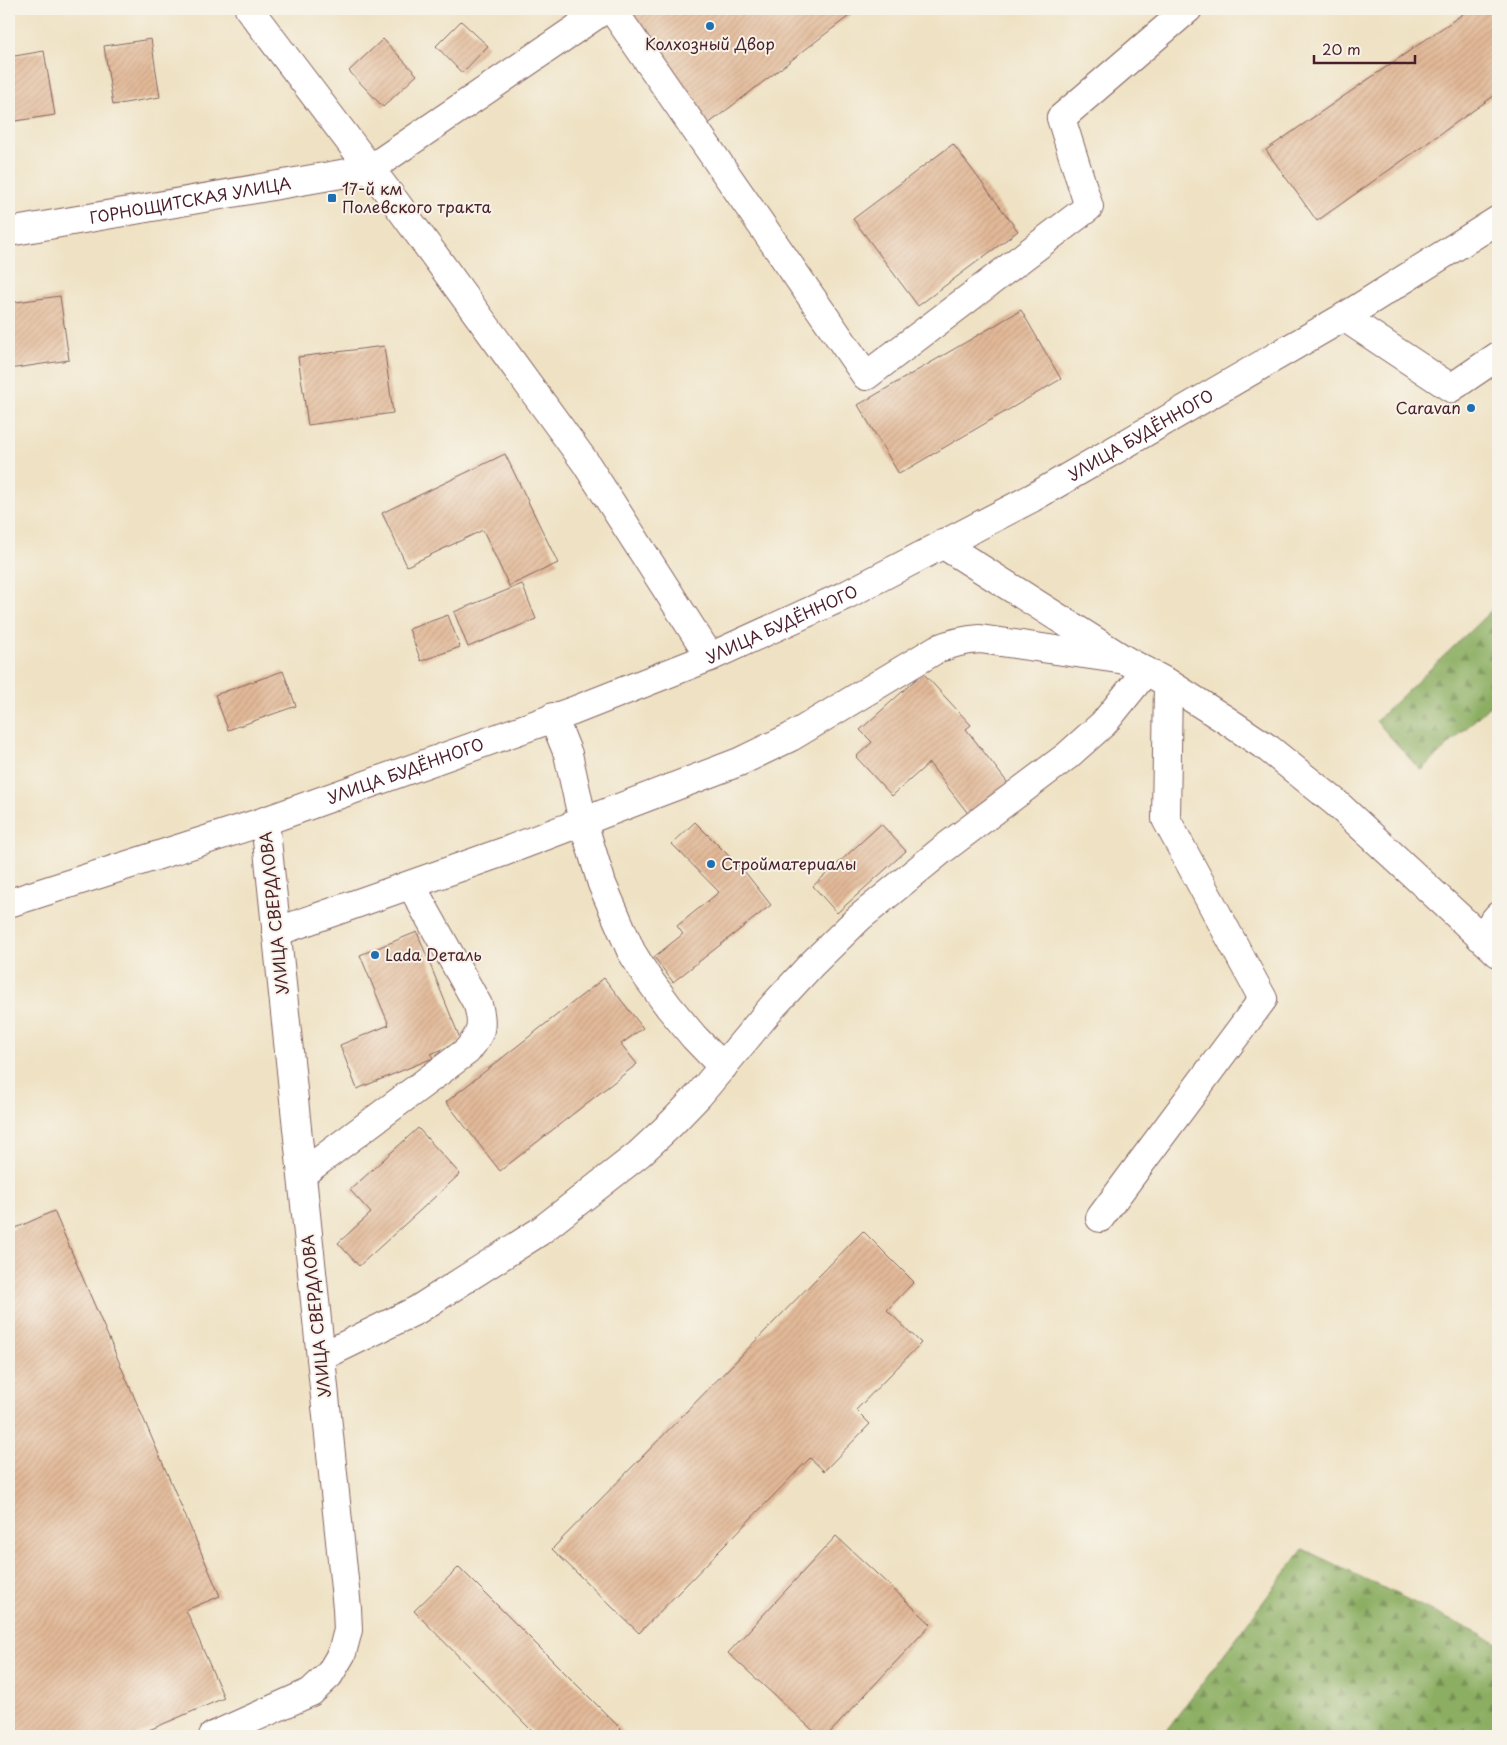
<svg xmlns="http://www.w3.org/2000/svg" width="1507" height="1745" font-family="'Playpen Sans',sans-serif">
	<defs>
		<pattern id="forest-firs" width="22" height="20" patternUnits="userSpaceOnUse" patternTransform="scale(1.25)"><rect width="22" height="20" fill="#8bae62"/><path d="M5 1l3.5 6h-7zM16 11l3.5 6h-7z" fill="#748d51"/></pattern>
		<pattern id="building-hatch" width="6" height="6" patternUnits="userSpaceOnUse" patternTransform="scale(1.25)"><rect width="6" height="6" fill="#e2b998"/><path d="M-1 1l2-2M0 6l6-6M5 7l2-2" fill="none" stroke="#c39f83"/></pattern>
	</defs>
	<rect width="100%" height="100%" fill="#f7f3e8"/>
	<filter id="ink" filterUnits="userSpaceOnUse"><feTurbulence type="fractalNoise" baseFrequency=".02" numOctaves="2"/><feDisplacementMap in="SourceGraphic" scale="10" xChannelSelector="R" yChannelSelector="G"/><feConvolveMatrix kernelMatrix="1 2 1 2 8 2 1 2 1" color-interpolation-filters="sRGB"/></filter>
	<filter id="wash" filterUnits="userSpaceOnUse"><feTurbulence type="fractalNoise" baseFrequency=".0096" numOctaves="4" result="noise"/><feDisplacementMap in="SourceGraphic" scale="20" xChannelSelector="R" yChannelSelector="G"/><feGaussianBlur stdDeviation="1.12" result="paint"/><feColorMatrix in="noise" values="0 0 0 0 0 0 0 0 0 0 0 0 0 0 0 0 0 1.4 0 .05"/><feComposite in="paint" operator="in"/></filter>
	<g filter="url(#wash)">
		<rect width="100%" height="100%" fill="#efe2c4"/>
		<g fill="url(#forest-firs)" stroke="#6a6646">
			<polygon points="1498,604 1498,698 1421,771 1376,721"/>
			<polygon points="1303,1549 1498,1643 1498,1736 1162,1736"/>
		</g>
		<g id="blocks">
			<g fill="url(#building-hatch)">
				<polygon points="621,9 858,9 707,125"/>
				<polygon points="1470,9 1498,9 1498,93 1317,221 1266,150"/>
				<polygon points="461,21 488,46 462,73 436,46"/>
				<polygon points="151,39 160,97 113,105 104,46"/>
				<polygon points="383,39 417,75 383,107 349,71"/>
				<polygon points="44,51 55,115 9,122 9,57"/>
				<polygon points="953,144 1018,231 918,306 853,219"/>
				<polygon points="60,296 69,360 9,369 9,303"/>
				<polygon points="1021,310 1061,379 899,474 858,405"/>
				<polygon points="384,346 393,413 308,425 298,357"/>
				<polygon points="505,454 558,563 509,586 483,530 407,566 382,513"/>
				<polygon points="522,584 536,619 468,647 454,612"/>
				<polygon points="448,615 460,647 421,661 409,629"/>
				<polygon points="283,671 296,706 228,730 215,695"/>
				<polygon points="923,673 971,725 966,729 1010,786 970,816 929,763 892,796 856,757 872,742 860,730"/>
				<polygon points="695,822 745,872 771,905 673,982 654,957 683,934 677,926 719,892 672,844"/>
				<polygon points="881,824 906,851 837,913 813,886"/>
				<polygon points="417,932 461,1041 431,1054 433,1058 357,1089 340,1045 389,1025 360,955"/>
				<polygon points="604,978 643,1028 621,1044 637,1064 500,1171 446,1102"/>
				<polygon points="418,1128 460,1174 359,1266 338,1243 371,1213 350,1190"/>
				<polygon points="54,1211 220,1596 186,1610 224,1698 135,1736 9,1736 9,1231"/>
				<polygon points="863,1231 914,1282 887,1310 921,1343 856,1410 870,1424 824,1471 810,1458 639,1633 552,1549"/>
				<polygon points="836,1536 931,1624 827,1736 819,1736 728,1653"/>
				<polygon points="459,1567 628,1736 537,1736 414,1611"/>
			</g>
		</g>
	</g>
	<g filter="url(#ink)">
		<use href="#blocks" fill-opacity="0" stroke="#846361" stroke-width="1"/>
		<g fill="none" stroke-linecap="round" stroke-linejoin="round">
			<defs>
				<g id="minor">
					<polyline points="249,9 394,200 585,462 710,657"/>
					<polyline points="612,9 866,376 1089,207 1061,118 1188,9"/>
					<path id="s1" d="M9 232 370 169 605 9"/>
					<polyline points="1344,317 1451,388 1498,356"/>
					<polyline points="942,544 1125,660 1168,683 1226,720 1269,749 1335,802 1498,953"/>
					<polyline points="553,717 568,754 583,822 602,884 631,951 647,977 669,1007 694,1037 723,1067"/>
					<path d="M276 932 506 851 739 762 791 737 937 649C952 643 964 640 980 639L1125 660"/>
					<polyline points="1480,937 1498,916"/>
					<path d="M302 1174 467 1051C481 1034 484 1027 478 1005L411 885"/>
					<polyline points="1100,1218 1263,999 1166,819 1168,683"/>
					<polyline points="321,1357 417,1310 539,1232 639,1154 671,1124 699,1095 774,1005 812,964 859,918 942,850 1067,756 1104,723 1146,671"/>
					<polyline points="213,1736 311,1692 329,1675 342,1653 348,1630 347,1608 265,821"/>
				</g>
				<g id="major">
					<path id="s2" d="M9 903 265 821 573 711 710 657 848 594 1032 498 1344 317 1498 220"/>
				</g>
			</defs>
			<use href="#minor" stroke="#846361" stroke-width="30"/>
			<use href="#major" stroke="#846361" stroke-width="30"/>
			<use href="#minor" stroke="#fff" stroke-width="28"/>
			<use href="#major" stroke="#fff" stroke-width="28"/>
		</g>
	</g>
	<g fill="#1f6fb2" stroke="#f7f3e8" stroke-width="2">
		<circle cx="710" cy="26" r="5"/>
		<rect x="327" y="193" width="10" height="10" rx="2.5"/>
		<circle cx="1471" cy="408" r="5"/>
		<circle cx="711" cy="864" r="5"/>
		<circle cx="375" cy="955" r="5"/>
	</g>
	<g text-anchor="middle" stroke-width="4" stroke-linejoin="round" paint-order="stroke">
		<g font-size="16" fill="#4a1f2b" stroke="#f7f3e8" text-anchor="start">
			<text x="710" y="50" text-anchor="middle">Колхозный Двор</text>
			<text x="342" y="195">17-й км<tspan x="342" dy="18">Полевского тракта</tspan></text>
			<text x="1461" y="414" text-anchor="end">Caravan</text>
			<text x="721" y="870">Стройматериалы</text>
			<text x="385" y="961">Lada Dеталь</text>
		</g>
		<g font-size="16" fill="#4a1f2b" stroke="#f7f3e8">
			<text dy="6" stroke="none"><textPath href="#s1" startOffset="184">ГОРНОЩИТСКАЯ УЛИЦА</textPath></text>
			<text dy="6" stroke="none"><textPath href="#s2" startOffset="1228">УЛИЦА БУДЁННОГО</textPath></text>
			<text dy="6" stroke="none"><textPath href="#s2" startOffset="822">УЛИЦА БУДЁННОГО</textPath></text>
			<text dy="6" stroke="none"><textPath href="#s2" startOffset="418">УЛИЦА БУДЁННОГО</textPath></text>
			<text transform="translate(274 913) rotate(-96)" y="6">УЛИЦА СВЕРДЛОВА</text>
			<text transform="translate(316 1316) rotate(-96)" y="6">УЛИЦА СВЕРДЛОВА</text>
		</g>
	</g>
	<rect width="1507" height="1745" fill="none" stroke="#f7f3e8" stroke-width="30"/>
	<path d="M1314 55v8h101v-8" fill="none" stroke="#4a1f2b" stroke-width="2.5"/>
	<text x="1322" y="55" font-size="15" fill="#4a1f2b" stroke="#f7f3e8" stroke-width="4" paint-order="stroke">20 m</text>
</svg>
